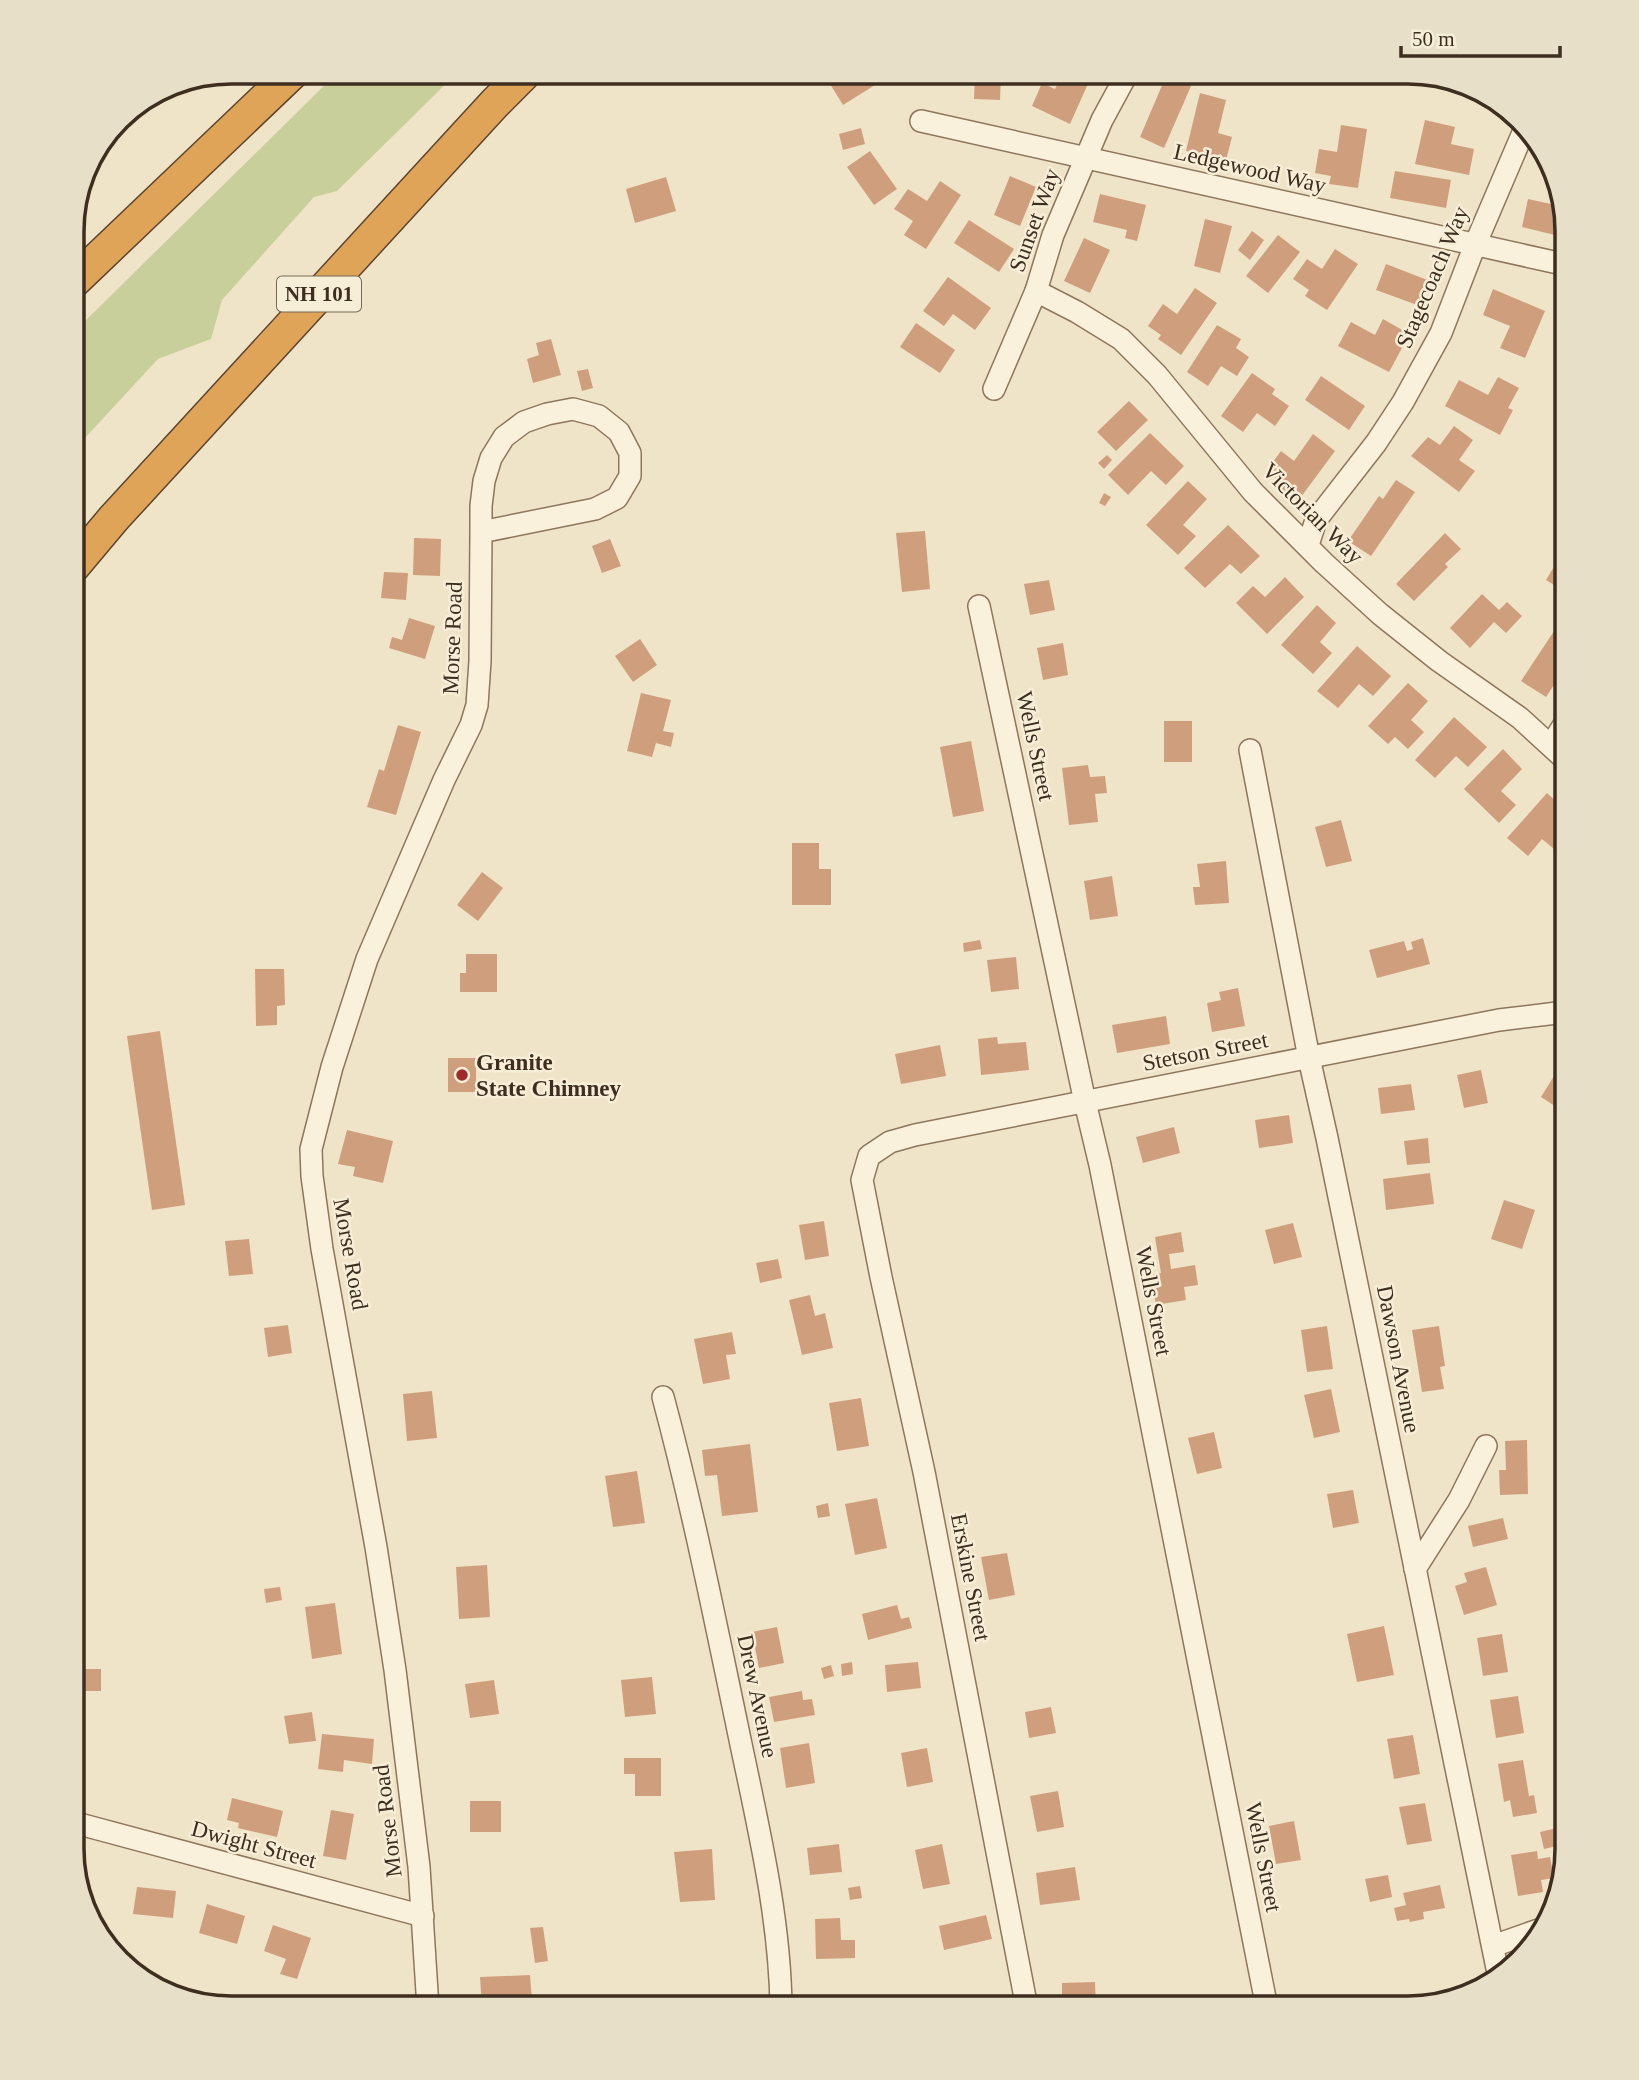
<svg xmlns="http://www.w3.org/2000/svg" width="1639" height="2080" font-family="Georgia,serif">
	<rect width="100%" height="100%" fill="#f0e4c8"/>
	<polygon fill="#c9cf9b" points="338,72 458,72 337,191 314,197 222,300 211,339 158,359 72,452 72,347 86,320"/>
	<g fill="#cf9f7d">
		<polygon points="838,72 889,72 891,75 843,105 827,79"/>
		<polygon points="975,72 1023,72 1023,77 1001,76 1000,100 974,99"/>
		<polygon points="1063,72 1080,72 1091,77 1070,124 1032,106 1042,83 1055,89"/>
		<polygon points="1166,76 1191,86 1164,148 1140,137"/>
		<polygon points="1200,93 1226,100 1218,133 1232,137 1226,160 1186,151"/>
		<polygon points="1425,120 1455,127 1451,144 1474,149 1469,175 1415,164"/>
		<polygon points="1341,125 1367,129 1358,188 1329,184 1331,176 1315,173 1319,149 1337,152"/>
		<polygon points="861,128 865,144 843,150 839,134"/>
		<polygon points="870,151 897,189 874,205 847,167"/>
		<polygon points="1395,171 1451,180 1446,208 1390,198"/>
		<polygon points="1010,176 1036,187 1020,226 994,215"/>
		<polygon points="666,177 676,211 635,223 626,189"/>
		<polygon points="940,181 961,195 926,249 904,235 913,221 894,209 908,189 927,201"/>
		<polygon points="1100,194 1146,205 1137,241 1125,238 1127,230 1093,222"/>
		<polygon points="1528,199 1560,206 1567,231 1567,238 1522,227"/>
		<polygon points="1205,219 1232,226 1220,273 1194,266"/>
		<polygon points="969,220 1014,249 999,272 954,243"/>
		<polygon points="1252,231 1264,240 1250,260 1238,250"/>
		<polygon points="1278,235 1300,252 1268,293 1246,276"/>
		<polygon points="1084,238 1110,250 1090,293 1064,281"/>
		<polygon points="1335,249 1358,264 1327,310 1305,296 1309,290 1293,279 1307,259 1322,269"/>
		<polygon points="1386,264 1430,281 1420,306 1376,290"/>
		<polygon points="948,277 991,308 975,330 953,314 944,326 923,311"/>
		<polygon points="1195,288 1217,303 1181,355 1158,339 1161,335 1148,326 1163,304 1177,314"/>
		<polygon points="1493,289 1545,311 1525,358 1500,348 1510,326 1483,315"/>
		<polygon points="1383,319 1404,331 1397,345 1402,348 1389,372 1338,346 1351,322 1375,335"/>
		<polygon points="916,323 955,350 940,373 900,347"/>
		<polygon points="1217,325 1241,339 1236,348 1249,357 1237,376 1221,366 1208,386 1187,372"/>
		<polygon points="551,339 561,375 533,383 527,359 539,355 536,343"/>
		<polygon points="588,369 593,388 582,391 577,371"/>
		<polygon points="1252,373 1275,389 1272,394 1289,406 1275,426 1257,413 1243,432 1221,416"/>
		<polygon points="1321,376 1365,406 1349,430 1305,400"/>
		<polygon points="1498,377 1519,388 1508,408 1513,410 1500,435 1445,406 1459,380 1488,395"/>
		<polygon points="1129,401 1148,420 1116,451 1097,432"/>
		<polygon points="1454,426 1473,440 1459,460 1475,471 1459,492 1411,456 1428,437 1440,445"/>
		<polygon points="1150,433 1184,466 1166,485 1151,471 1128,495 1108,475"/>
		<polygon points="1313,434 1335,451 1298,501 1276,485 1279,481 1266,471 1281,451 1294,461"/>
		<polygon points="1107,455 1112,460 1104,469 1098,463"/>
		<polygon points="1396,480 1415,492 1371,556 1348,541 1379,496 1383,499"/>
		<polygon points="1188,481 1207,499 1183,525 1196,536 1178,555 1146,525"/>
		<polygon points="1104,493 1111,497 1105,506 1099,503"/>
		<polygon points="1228,525 1260,556 1241,574 1230,564 1205,588 1184,568"/>
		<polygon points="925,531 930,589 902,592 896,533"/>
		<polygon points="1445,533 1461,549 1445,564 1448,567 1414,601 1396,584"/>
		<polygon points="414,538 441,539 440,576 413,575"/>
		<polygon points="610,539 621,566 602,573 592,546"/>
		<polygon points="1567,545 1567,593 1546,580"/>
		<polygon points="384,572 408,573 406,600 381,598"/>
		<polygon points="1285,577 1304,597 1267,634 1236,603 1253,586 1265,597"/>
		<polygon points="1049,580 1055,610 1030,615 1024,584"/>
		<polygon points="1482,594 1499,610 1507,602 1522,616 1506,633 1494,622 1470,648 1450,628"/>
		<polygon points="1317,605 1336,623 1320,642 1332,653 1313,674 1281,645"/>
		<polygon points="409,618 435,626 425,659 389,648 392,637 402,640"/>
		<polygon points="1558,625 1567,631 1567,649 1563,655 1567,658 1567,665 1546,697 1521,681"/>
		<polygon points="640,639 657,665 633,682 615,656"/>
		<polygon points="1063,643 1068,675 1043,680 1037,648"/>
		<polygon points="1357,646 1391,676 1373,696 1359,684 1338,708 1317,691"/>
		<polygon points="1408,683 1428,701 1411,720 1424,732 1408,749 1395,737 1388,744 1368,726"/>
		<polygon points="641,693 671,700 663,731 674,733 671,747 656,743 652,757 627,751"/>
		<polygon points="1454,717 1487,747 1468,767 1456,756 1435,778 1415,760"/>
		<rect x="1164" y="721" width="28" height="41"/>
		<polygon points="398,725 421,732 396,815 367,807 379,769 384,771"/>
		<polygon points="971,741 984,811 953,817 940,747"/>
		<polygon points="1503,749 1522,769 1501,791 1516,805 1499,823 1464,789"/>
		<polygon points="1088,765 1090,777 1105,776 1107,793 1095,794 1098,822 1069,825 1062,768"/>
		<polygon points="1547,793 1567,811 1559,823 1567,831 1567,834 1554,849 1542,839 1528,856 1507,838"/>
		<polygon points="1341,820 1352,861 1326,867 1315,827"/>
		<polygon points="792,843 819,843 819,869 831,869 831,905 792,905"/>
		<polygon points="1567,857 1567,881 1555,870"/>
		<polygon points="1226,861 1229,903 1195,905 1193,887 1200,887 1197,864"/>
		<polygon points="482,872 503,888 478,921 457,905"/>
		<polygon points="1112,876 1118,916 1090,920 1084,881"/>
		<polygon points="1423,938 1430,964 1377,978 1369,950 1404,941 1407,951 1413,949 1411,942"/>
		<polygon points="980,940 982,949 964,952 963,943"/>
		<polygon points="466,954 497,954 497,992 460,992 460,973 466,973"/>
		<polygon points="1016,957 1019,989 991,992 987,960"/>
		<polygon points="255,969 284,969 285,1005 277,1006 277,1025 256,1026"/>
		<polygon points="1238,988 1245,1026 1212,1032 1207,1003 1221,1000 1219,992"/>
		<polygon points="1166,1016 1170,1044 1117,1053 1112,1025"/>
		<polygon points="160,1031 185,1205 152,1210 127,1036"/>
		<polygon points="997,1037 998,1044 1026,1042 1029,1070 981,1075 978,1039"/>
		<polygon points="940,1045 946,1076 901,1084 895,1054"/>
		<rect x="448" y="1058" width="28" height="34"/>
		<polygon points="1481,1070 1488,1103 1464,1108 1457,1075"/>
		<polygon points="1554,1076 1567,1084 1567,1114 1541,1097"/>
		<polygon points="1411,1084 1415,1110 1381,1114 1378,1088"/>
		<polygon points="1289,1115 1293,1143 1259,1148 1255,1120"/>
		<polygon points="1174,1127 1180,1153 1143,1163 1136,1137"/>
		<polygon points="347,1130 393,1141 383,1183 353,1176 355,1167 338,1164"/>
		<polygon points="1428,1138 1430,1163 1407,1165 1404,1141"/>
		<polygon points="1430,1173 1434,1204 1386,1210 1383,1179"/>
		<polygon points="1504,1200 1535,1210 1522,1249 1491,1239"/>
		<polygon points="824,1221 829,1256 805,1260 799,1225"/>
		<polygon points="1293,1223 1302,1257 1274,1264 1265,1230"/>
		<polygon points="1181,1232 1184,1252 1169,1254 1171,1269 1195,1265 1198,1285 1184,1287 1186,1300 1156,1305 1151,1275 1161,1273 1155,1237"/>
		<polygon points="249,1239 253,1274 229,1276 225,1241"/>
		<polygon points="778,1259 782,1278 760,1283 756,1263"/>
		<polygon points="810,1295 815,1316 825,1313 833,1348 802,1355 789,1300"/>
		<polygon points="288,1325 292,1353 268,1357 264,1328"/>
		<polygon points="1327,1326 1333,1369 1307,1372 1301,1330"/>
		<polygon points="1439,1326 1445,1366 1440,1367 1444,1389 1422,1392 1412,1330"/>
		<polygon points="732,1332 736,1354 726,1355 730,1379 703,1384 694,1339"/>
		<polygon points="1567,1366 1567,1394 1566,1394 1561,1367"/>
		<polygon points="1331,1389 1340,1432 1314,1438 1304,1395"/>
		<polygon points="432,1391 437,1438 407,1441 403,1394"/>
		<polygon points="861,1398 869,1446 837,1451 829,1403"/>
		<polygon points="1214,1432 1222,1468 1197,1474 1188,1438"/>
		<polygon points="1527,1440 1528,1494 1500,1495 1499,1470 1506,1470 1505,1441"/>
		<polygon points="750,1444 758,1512 722,1516 717,1475 705,1476 702,1450"/>
		<polygon points="637,1471 645,1523 613,1527 605,1476"/>
		<polygon points="1353,1490 1359,1523 1333,1528 1327,1494"/>
		<polygon points="877,1498 887,1548 855,1555 845,1504"/>
		<polygon points="828,1503 830,1516 818,1518 816,1506"/>
		<polygon points="1503,1518 1508,1539 1473,1547 1468,1526"/>
		<polygon points="1007,1553 1015,1595 989,1600 981,1557"/>
		<polygon points="487,1565 490,1617 459,1619 456,1567"/>
		<polygon points="1486,1567 1497,1605 1464,1615 1455,1586 1467,1582 1464,1573"/>
		<polygon points="280,1587 282,1600 266,1603 264,1589"/>
		<polygon points="335,1603 342,1654 312,1659 305,1607"/>
		<polygon points="897,1605 901,1619 909,1617 912,1628 868,1640 862,1614"/>
		<polygon points="1384,1626 1394,1675 1357,1682 1347,1634"/>
		<polygon points="777,1627 784,1663 759,1668 752,1632"/>
		<polygon points="1502,1634 1508,1672 1483,1676 1477,1638"/>
		<polygon points="852,1662 853,1674 842,1676 841,1664"/>
		<polygon points="918,1662 921,1688 887,1692 885,1665"/>
		<polygon points="831,1665 834,1676 824,1679 821,1668"/>
		<rect x="72" y="1669" width="29" height="22"/>
		<polygon points="652,1677 656,1714 625,1717 621,1680"/>
		<polygon points="494,1680 499,1714 470,1718 465,1684"/>
		<polygon points="802,1691 803,1700 812,1699 815,1715 774,1722 769,1697"/>
		<polygon points="1518,1696 1524,1733 1496,1738 1490,1700"/>
		<polygon points="1051,1707 1056,1733 1029,1738 1025,1712"/>
		<polygon points="312,1712 316,1741 289,1744 284,1716"/>
		<polygon points="322,1734 374,1739 372,1764 344,1760 343,1772 318,1769"/>
		<polygon points="1413,1735 1420,1774 1394,1779 1387,1739"/>
		<polygon points="809,1743 815,1783 786,1788 780,1748"/>
		<polygon points="927,1748 933,1782 907,1787 901,1753"/>
		<polygon points="624,1758 661,1758 661,1796 635,1796 635,1774 624,1774"/>
		<polygon points="1523,1760 1529,1796 1534,1795 1537,1813 1513,1817 1510,1800 1504,1802 1498,1764"/>
		<polygon points="1058,1791 1064,1827 1037,1832 1030,1796"/>
		<polygon points="232,1798 283,1811 277,1837 238,1828 239,1823 227,1820"/>
		<rect x="470" y="1801" width="31" height="31"/>
		<polygon points="1425,1803 1432,1841 1407,1845 1399,1807"/>
		<polygon points="331,1810 354,1814 346,1860 323,1856"/>
		<polygon points="1294,1821 1301,1860 1276,1864 1269,1826"/>
		<polygon points="1561,1827 1565,1844 1544,1849 1540,1832"/>
		<polygon points="839,1844 842,1872 810,1875 807,1848"/>
		<polygon points="942,1844 950,1884 923,1889 915,1850"/>
		<polygon points="712,1849 715,1900 680,1902 674,1852"/>
		<polygon points="1537,1851 1538,1859 1550,1857 1554,1878 1541,1880 1543,1892 1518,1896 1511,1855"/>
		<polygon points="1075,1867 1080,1900 1040,1905 1036,1873"/>
		<polygon points="1388,1875 1392,1897 1370,1902 1365,1879"/>
		<polygon points="1440,1885 1445,1908 1423,1912 1424,1919 1410,1922 1409,1919 1397,1921 1394,1908 1406,1905 1403,1893"/>
		<polygon points="860,1886 862,1898 850,1900 848,1888"/>
		<polygon points="137,1887 176,1891 173,1918 133,1914"/>
		<polygon points="207,1904 245,1916 237,1944 199,1933"/>
		<polygon points="986,1915 992,1939 944,1950 939,1926"/>
		<polygon points="840,1918 841,1940 855,1940 855,1958 816,1959 815,1919"/>
		<polygon points="273,1925 311,1938 297,1979 280,1974 286,1959 264,1951"/>
		<polygon points="543,1927 548,1961 535,1963 530,1928"/>
		<polygon points="530,1975 532,2001 503,2003 503,2008 482,2008 480,1977"/>
		<polygon points="1095,1982 1096,2008 1062,2008 1062,1983"/>
	</g>
	<g fill="none" stroke-linecap="round" stroke-linejoin="round">
		<defs>
			<g id="minor">
				<polyline points="921,121 1567,265"/>
				<polyline points="1036,291 1077,312 1121,339 1157,375 1253,492 1324,563 1380,614 1439,661 1520,718 1567,761"/>
				<polyline points="994,389 1036,291 1053,235 1102,120 1128,72"/>
				<polyline points="1308,545 1316,520 1376,443 1403,402 1441,333 1475,245 1525,128"/>
				<polyline points="979,606 1085,1102 1100,1165 1267,2008"/>
				<polyline points="1551,745 1567,720"/>
				<polyline points="1250,750 1309,1058 1327,1138 1499,1978"/>
				<path d="M663 1397C692 1505 714 1615 737 1725 756 1818 780 1913 781 2008"/>
				<polyline points="1415,1569 1459,1500 1486,1446"/>
				<polyline points="72,1822 423,1916"/>
				<polyline points="1493,1946 1547,1927"/>
				<polyline points="428,2008 419,1867 395,1670 376,1547 322,1249 312,1176 311,1149 332,1067 367,959 444,780 471,725 477,705 480,661 481,532 481,506 484,481 491,458 504,437 524,422 547,414 573,409 599,416 619,432 630,453 630,476 617,498 595,509 481,532"/>
				<polyline points="1027,2008 924,1472 881,1277 862,1180 869,1156 890,1142 915,1135 1499,1020 1557,1013"/>
			</g>
			<g id="highway">
				<polyline points="72,283 293,72"/>
				<polyline points="72,568 114,518 495,103 526,72"/>
			</g>
		</defs>
		<use href="#minor" stroke="#8d765c" stroke-width="24"/>
		<use href="#highway" stroke="#5b4430" stroke-width="35"/>
		<use href="#minor" stroke="#faf1dc" stroke-width="21"/>
		<use href="#highway" stroke="#e0a458" stroke-width="32"/>
	</g>
	<circle fill="#9e2a2b" stroke="#f7eed8" stroke-width="2.5" cx="462" cy="1075" r="7"/>
	<g text-anchor="middle" stroke-width="5" stroke-linejoin="round" paint-order="stroke">
		<rect fill="#f7eed8" stroke="#756857" stroke-width="2" x="277" y="276.5" width="84" height="35" rx="5"/>
		<g font-size="21" font-weight="bold" fill="#3d2e20">
			<text x="319" y="301">NH 101</text>
		</g>
		<g font-size="23" fill="#3d2e20" stroke="#f7eed8">
			<text transform="translate(1250 168) rotate(13)" y="8">Ledgewood Way</text>
			<text transform="translate(1034 220) rotate(-70)" y="8">Sunset Way</text>
			<text transform="translate(1432 277) rotate(-67)" y="8">Stagecoach Way</text>
			<text transform="translate(1313 513) rotate(45)" y="8">Victorian Way</text>
			<text transform="translate(452 638) rotate(-88)" y="8">Morse Road</text>
			<text transform="translate(1036 746) rotate(78)" y="8">Wells Street</text>
			<text transform="translate(1205 1051) rotate(-11)" y="8">Stetson Street</text>
			<text transform="translate(351 1254) rotate(80)" y="8">Morse Road</text>
			<text transform="translate(1154 1301) rotate(79)" y="8">Wells Street</text>
			<text transform="translate(1399 1359) rotate(79)" y="8">Dawson Avenue</text>
			<text transform="translate(971 1577) rotate(79)" y="8">Erskine Street</text>
			<text transform="translate(758 1696) rotate(78)" y="8">Drew Avenue</text>
			<text transform="translate(387 1821) rotate(-97)" y="8">Morse Road</text>
			<text transform="translate(254 1844) rotate(15)" y="8">Dwight Street</text>
			<text transform="translate(1264 1857) rotate(79)" y="8">Wells Street</text>
		</g>
		<g font-size="23" font-weight="bold" fill="#3d2e20" stroke="#f7eed8" text-anchor="start">
			<text x="476" y="1070">Granite<tspan x="476" dy="26">State Chimney</tspan></text>
		</g>
	</g>
	<path d="M0 0H1639V2080H0ZM231 84H1408A147 147 0 0 1 1555 231V1849A147 147 0 0 1 1408 1996H231A147 147 0 0 1 84 1849V231A147 147 0 0 1 231 84Z" fill="#e8dfc9" fill-rule="evenodd"/>
	<path fill="none" stroke="#3d2e20" stroke-width="3.5" d="M231 84H1408A147 147 0 0 1 1555 231V1849A147 147 0 0 1 1408 1996H231A147 147 0 0 1 84 1849V231A147 147 0 0 1 231 84Z"/>
	<path d="M1401 46v10h159v-10" fill="none" stroke="#3d2e20" stroke-width="3.5"/>
	<text x="1412" y="46" font-size="21" fill="#3d2e20" stroke="#f7eed8" stroke-width="5" paint-order="stroke">50 m</text>
</svg>
